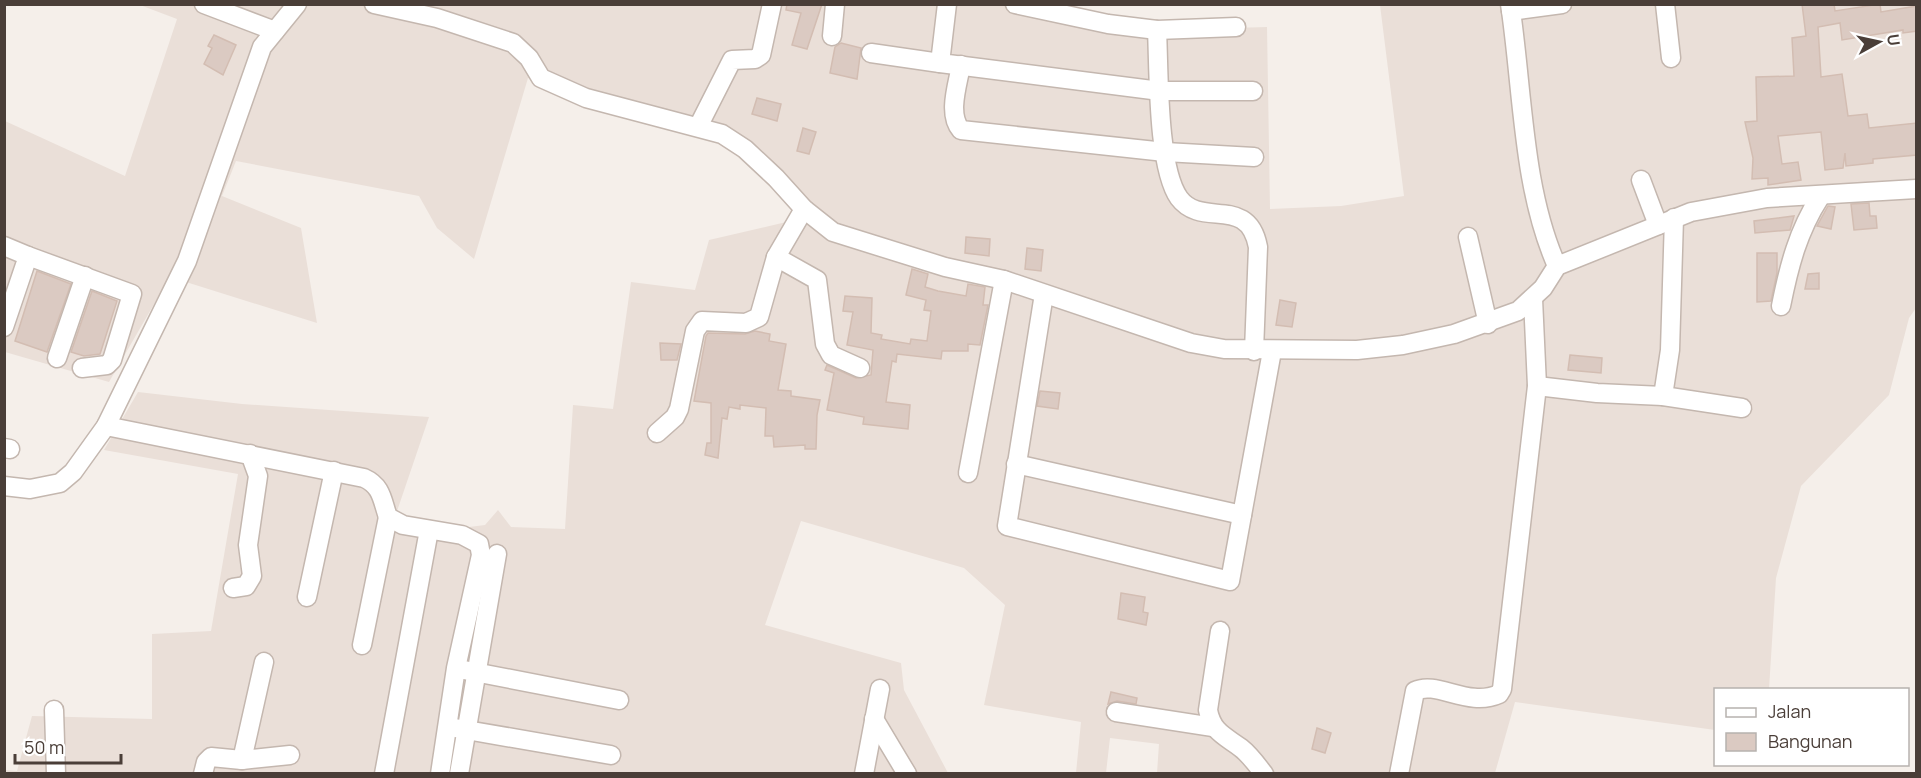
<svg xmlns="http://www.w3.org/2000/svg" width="1921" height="778" font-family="Manrope,sans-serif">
	<rect width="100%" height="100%" fill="#f5efea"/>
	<polygon fill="#eadfd8" points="1032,4 1165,30 1267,27 1270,209 1341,206 1404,196 1380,5 1507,5 1514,13 1526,19 1527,4 1916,5 1916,308 1909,318 1889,395 1801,486 1776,578 1769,689 1716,690 1715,730 1515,702 1495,773 1157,773 1159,744 1110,738 1106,773 1076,773 1081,722 984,705 1005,605 964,568 801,521 765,625 901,663 904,690 948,773 5,774 5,770 17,771 32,716 152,719 152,634 211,631 238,474 104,450 138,392 242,404 429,417 394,520 453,529 485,525 498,510 511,527 565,529 573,405 613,409 631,282 695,290 709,240 799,219 764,172 723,142 558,94 528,78 474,259 437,228 419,196 236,161 222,196 301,228 317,323 186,282 172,273 109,382 5,352 5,121 125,176 177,19 140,5"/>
	<g fill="#dbcac2" stroke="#d3bdb2" stroke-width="1.5">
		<polygon points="787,4 822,4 807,49 792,45 801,13 786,10"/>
		<polygon points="1802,4 1834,4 1835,11 1880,4 1881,12 1917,6 1917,31 1903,33 1903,30 1842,40 1840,23 1818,27 1821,77 1842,74 1848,116 1867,114 1869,128 1917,123 1917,155 1873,159 1873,163 1846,166 1845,153 1843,168 1825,170 1821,132 1778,136 1782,164 1798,162 1801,180 1768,185 1768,178 1752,179 1753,158 1745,122 1757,121 1756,77 1794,76 1792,38 1806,36"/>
		<polygon points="214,35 236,45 223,75 204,64 212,48 208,46"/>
		<polygon points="841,43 861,48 857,79 830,73 835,47"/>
		<polygon points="757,98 781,104 777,121 752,114"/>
		<polygon points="803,128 816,132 809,154 797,151"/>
		<polygon points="1869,203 1870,216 1876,216 1877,228 1854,230 1851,204"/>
		<polygon points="1828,206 1835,207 1831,229 1817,226"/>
		<polygon points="1794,216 1790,230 1755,233 1754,221"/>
		<polygon points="966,237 990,239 989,256 965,253"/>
		<polygon points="1027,248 1043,250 1041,271 1025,269"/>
		<polygon points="1757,253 1777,253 1777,273 1771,301 1757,302"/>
		<polygon points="912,269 928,274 925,287 938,291 966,296 968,284 985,287 983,305 988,305 980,345 968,344 968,351 942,351 941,359 897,354 896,362 892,361 886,402 910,405 908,429 863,424 864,417 827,410 834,373 825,370 827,365 856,378 871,375 873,350 847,345 853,312 843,311 845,296 872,298 871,333 882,335 881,339 910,344 911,339 927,341 931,311 924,310 926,300 906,295"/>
		<polygon points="37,271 71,284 47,352 15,341"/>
		<polygon points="1819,273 1819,289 1805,289 1808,274"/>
		<polygon points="92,291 117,301 100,354 84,356 71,352"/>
		<polygon points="1280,300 1296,303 1292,327 1276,325"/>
		<polygon points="755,331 770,334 769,341 786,344 778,390 791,391 791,396 820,400 817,415 816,449 805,449 805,445 774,447 773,436 765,436 766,408 740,405 740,409 729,407 727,419 722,418 718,458 705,455 707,443 711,443 711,403 694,401 706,336 708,333 745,334"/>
		<polygon points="660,343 681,344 677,360 661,360"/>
		<polygon points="1570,355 1602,358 1601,373 1568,370"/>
		<polygon points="1040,391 1060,393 1058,409 1037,406"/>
		<polygon points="1121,593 1145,597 1143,612 1148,613 1146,625 1118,619"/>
		<polygon points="1111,692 1137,698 1136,704 1117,701 1108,704"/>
		<polygon points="1317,728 1331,733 1325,753 1312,749"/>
	</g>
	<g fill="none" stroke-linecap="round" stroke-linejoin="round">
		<defs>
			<g id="minor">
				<polyline points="204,4 275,31"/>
				<polyline points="374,4 437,18 513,43 529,58 541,78 586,98 722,134 745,149 776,178 804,209 833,232 945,267 1004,280 1191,343 1224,349 1357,350 1403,345 1454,334 1518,311 1543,288 1557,266 1691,212 1767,198 1916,189"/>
				<polyline points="947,4 940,63 1160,91 1253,91"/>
				<polyline points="1015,4 1108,24 1157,30 1236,27"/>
				<path d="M1510 4C1523 90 1522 188 1557 266"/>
				<polyline points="1665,4 1671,58"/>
				<polyline points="1511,11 1562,4"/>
				<path d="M1157 30C1159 69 1157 167 1179 198 1202 229 1248 194 1258 247L1254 351"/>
				<polyline points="832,36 835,4"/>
				<polyline points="871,53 940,63"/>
				<path d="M961 65C958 84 947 114 961 130L1165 152 1254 157"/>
				<polyline points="698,127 732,60 755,59 761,55 772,4"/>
				<polyline points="1641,180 1658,225"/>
				<polyline points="804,209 776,257 817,280 825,344 831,355 860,368"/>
				<polyline points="1468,237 1488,324"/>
				<polyline points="4,246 28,256 4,327"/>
				<polyline points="28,256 132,294 112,360 107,365 82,368"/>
				<polyline points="1044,294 1007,526 1230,581 1272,351"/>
				<path d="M1781 306C1789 266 1798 231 1820 197"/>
				<polyline points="57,358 85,276"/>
				<polyline points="1537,386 1597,393 1663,396 1742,408"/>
				<polyline points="1663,396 1670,350 1674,218"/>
				<path d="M106 426 364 478C382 486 382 500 388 517L403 525 462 535 479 544 481 555 456 668 440 774"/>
				<polyline points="657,433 675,417 679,409 695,331 702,321 746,323 759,317 776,257"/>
				<polyline points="4,448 10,449"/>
				<polyline points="1016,464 1242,515"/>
				<polyline points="968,473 1004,280"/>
				<polyline points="4,486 30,489 60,483 73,472 106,426 187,261 262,47 297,4"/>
				<polyline points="233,588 246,586 252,576 248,545 258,476 250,454"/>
				<polyline points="307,597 334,471"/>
				<path d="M1220 631 1208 710C1212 732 1225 736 1241 748 1250 755 1257 765 1264 774"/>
				<polyline points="362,645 388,517"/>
				<polyline points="464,670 619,700"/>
				<polyline points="54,710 56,774"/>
				<polyline points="1116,712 1213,727"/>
				<polyline points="874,719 907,774"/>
				<polyline points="455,728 611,755"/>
				<polyline points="242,760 290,755"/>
				<polyline points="203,774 206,762 211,757 242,760 264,662"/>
				<polyline points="384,774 429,530"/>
				<polyline points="459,774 497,554"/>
				<polyline points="864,774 880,689"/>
				<path d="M1399 774 1415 691C1437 680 1468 708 1499 694L1502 689 1537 386 1533 299"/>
			</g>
		</defs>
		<use href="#minor" stroke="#c4b7af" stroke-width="21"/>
		<use href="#minor" stroke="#fff" stroke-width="18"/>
	</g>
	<rect width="1921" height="778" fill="none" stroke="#4a3e38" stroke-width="12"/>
	<rect x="1714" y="688" width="195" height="78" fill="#ffffff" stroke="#b7b2af" stroke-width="1.5"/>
	<rect x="1726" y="708" width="30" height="9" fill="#ffffff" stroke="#b7b2af" stroke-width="1.5"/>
	<text x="1768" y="718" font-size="18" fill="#4a3e38">Jalan</text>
	<rect x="1726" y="733" width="30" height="18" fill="#dbcac2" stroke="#b7b2af" stroke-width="1.5"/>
	<text x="1768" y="748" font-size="18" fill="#4a3e38">Bangunan</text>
	<g transform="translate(1879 42) rotate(82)" stroke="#ffffff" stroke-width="4.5" paint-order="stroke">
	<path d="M0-4.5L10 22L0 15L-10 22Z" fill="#4a3e38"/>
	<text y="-9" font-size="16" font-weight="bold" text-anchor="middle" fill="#4a3e38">U</text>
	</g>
	<path d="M15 754v9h106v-9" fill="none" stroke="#4a3e38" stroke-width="3"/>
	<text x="24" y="754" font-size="18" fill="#4a3e38" stroke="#ffffff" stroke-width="4.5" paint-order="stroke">50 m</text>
</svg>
